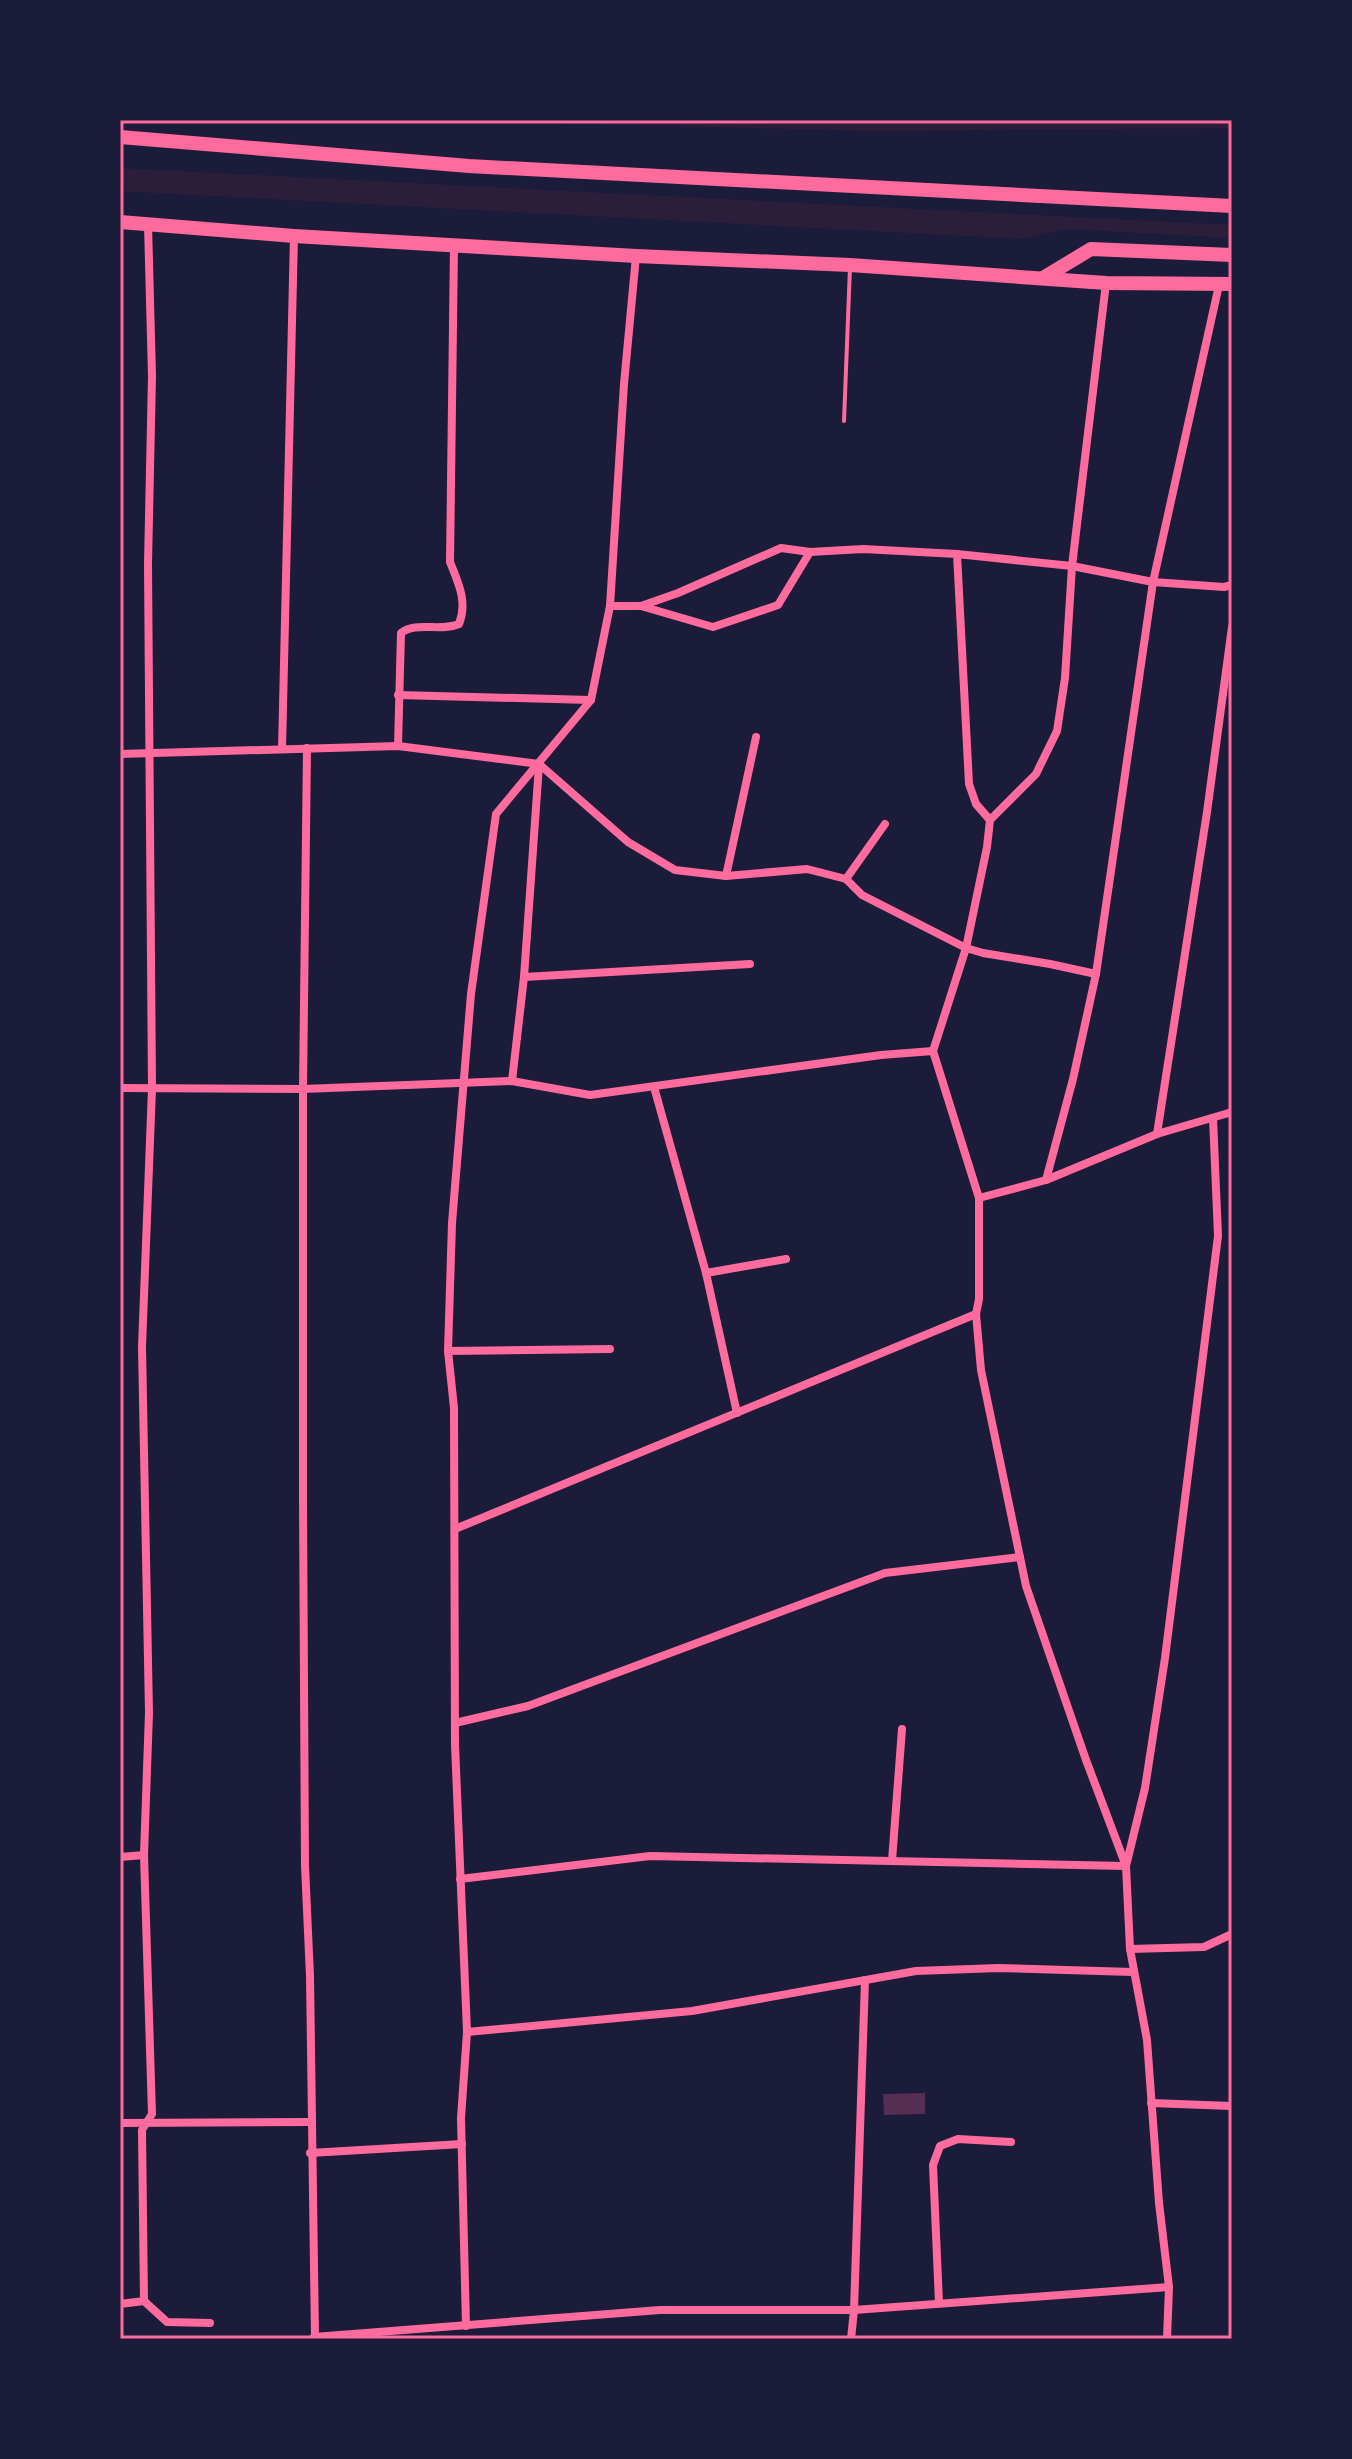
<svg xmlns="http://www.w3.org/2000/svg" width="1352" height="2459" font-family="'Source Sans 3',sans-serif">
	<rect width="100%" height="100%" fill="#1b1b3a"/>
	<g fill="#2a1e3b">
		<polygon points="427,120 1232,120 1232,128 873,131"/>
		<polygon points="120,168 1232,225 1232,238 1066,229 1021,239 120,191"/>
	</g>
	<polygon fill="#542f53" points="925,2093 925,2114 884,2115 883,2094"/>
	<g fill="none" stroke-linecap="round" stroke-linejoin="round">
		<polyline stroke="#ff6b9d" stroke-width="4" points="844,421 850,267"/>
		<g stroke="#ff6b9d" stroke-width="8">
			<polyline points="957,554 1072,566 1153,582 1224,587 1232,585"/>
			<polyline points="610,606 641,606 678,593 781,548 810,552 863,549 957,554 969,784 976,804 990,820 987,847 966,948 933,1051 979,1198 979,1299 976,1314 981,1370 1026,1586 1086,1760 1126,1866 1130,1949 1147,2040 1159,2203 1169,2287 1167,2339"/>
			<polyline points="641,606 713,627 778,605 810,552"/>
			<polyline points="398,695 591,700"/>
			<path d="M398 746 401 633C415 621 441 632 459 624 468 602 458 582 450 562L454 245"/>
			<polyline points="307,748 303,1089 303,1500 305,1866 310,1976 315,2339"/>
			<polyline points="282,749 294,236"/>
			<polyline points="120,754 398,746 539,764 628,842 675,870 726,876 807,869 846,879 885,824"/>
			<polyline points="990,820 1036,774 1057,731 1065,678 1072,566 1106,283"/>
			<polyline points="726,876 756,737"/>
			<polyline points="846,879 862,895 966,948 983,953 1050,964 1096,974"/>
			<polyline points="524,977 750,964"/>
			<polyline points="512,1081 524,977 539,765"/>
			<polyline points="654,1087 706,1273 737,1413"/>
			<polyline points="120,1088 303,1089 512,1081 590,1095 881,1055 933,1051"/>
			<polyline points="1157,1134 1207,812 1232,627"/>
			<polyline points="1046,1180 1073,1079 1096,974 1153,582 1219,285"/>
			<polyline points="979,1198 1046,1180 1157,1134 1232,1112"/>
			<polyline points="706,1273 786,1259"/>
			<polyline points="448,1351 610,1349"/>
			<polyline points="455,1529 976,1314"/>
			<polyline points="455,1723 528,1706 885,1573 1020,1557"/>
			<polyline points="120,1857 144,1855"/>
			<polyline points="892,1861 902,1729"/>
			<polyline points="460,1879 650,1856 1126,1866 1145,1788 1165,1658 1218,1236 1213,1118"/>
			<polyline points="1130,1949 1204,1947 1232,1934"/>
			<polyline points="467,2032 692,2011 916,1971 998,1968 1133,1972"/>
			<polyline points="1151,2103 1232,2106"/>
			<polyline points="120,2123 310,2122"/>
			<polyline points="310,2153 462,2144"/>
			<polyline points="144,2301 142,2130 152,2114 144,1855 149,1713 142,1347 152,1089 148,564 152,376 148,224"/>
			<polyline points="939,2303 933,2165 940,2146 958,2139 1011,2142"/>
			<polyline points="120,2304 144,2301 167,2322 210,2323"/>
			<polyline points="466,2326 461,2118 467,2032 455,1745 454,1408 448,1351 452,1223 471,994 496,814 591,700 610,606 624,384 636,256"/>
			<polyline points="314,2337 660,2310 854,2310 1169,2287"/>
			<polyline points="851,2339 854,2310 865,1980"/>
		</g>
		<g stroke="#ff6b9d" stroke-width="14">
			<polyline points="120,137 469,166 1232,206"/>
			<polyline points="120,222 294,236 636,256 850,265 1106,283 1232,284"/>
			<polyline points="1043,278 1091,249 1232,255"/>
		</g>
	</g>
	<rect width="1352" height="2459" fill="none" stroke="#1b1b3a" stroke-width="244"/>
	<rect x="122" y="122" width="1108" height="2215" fill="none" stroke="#ff6b9d" stroke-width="3"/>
</svg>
